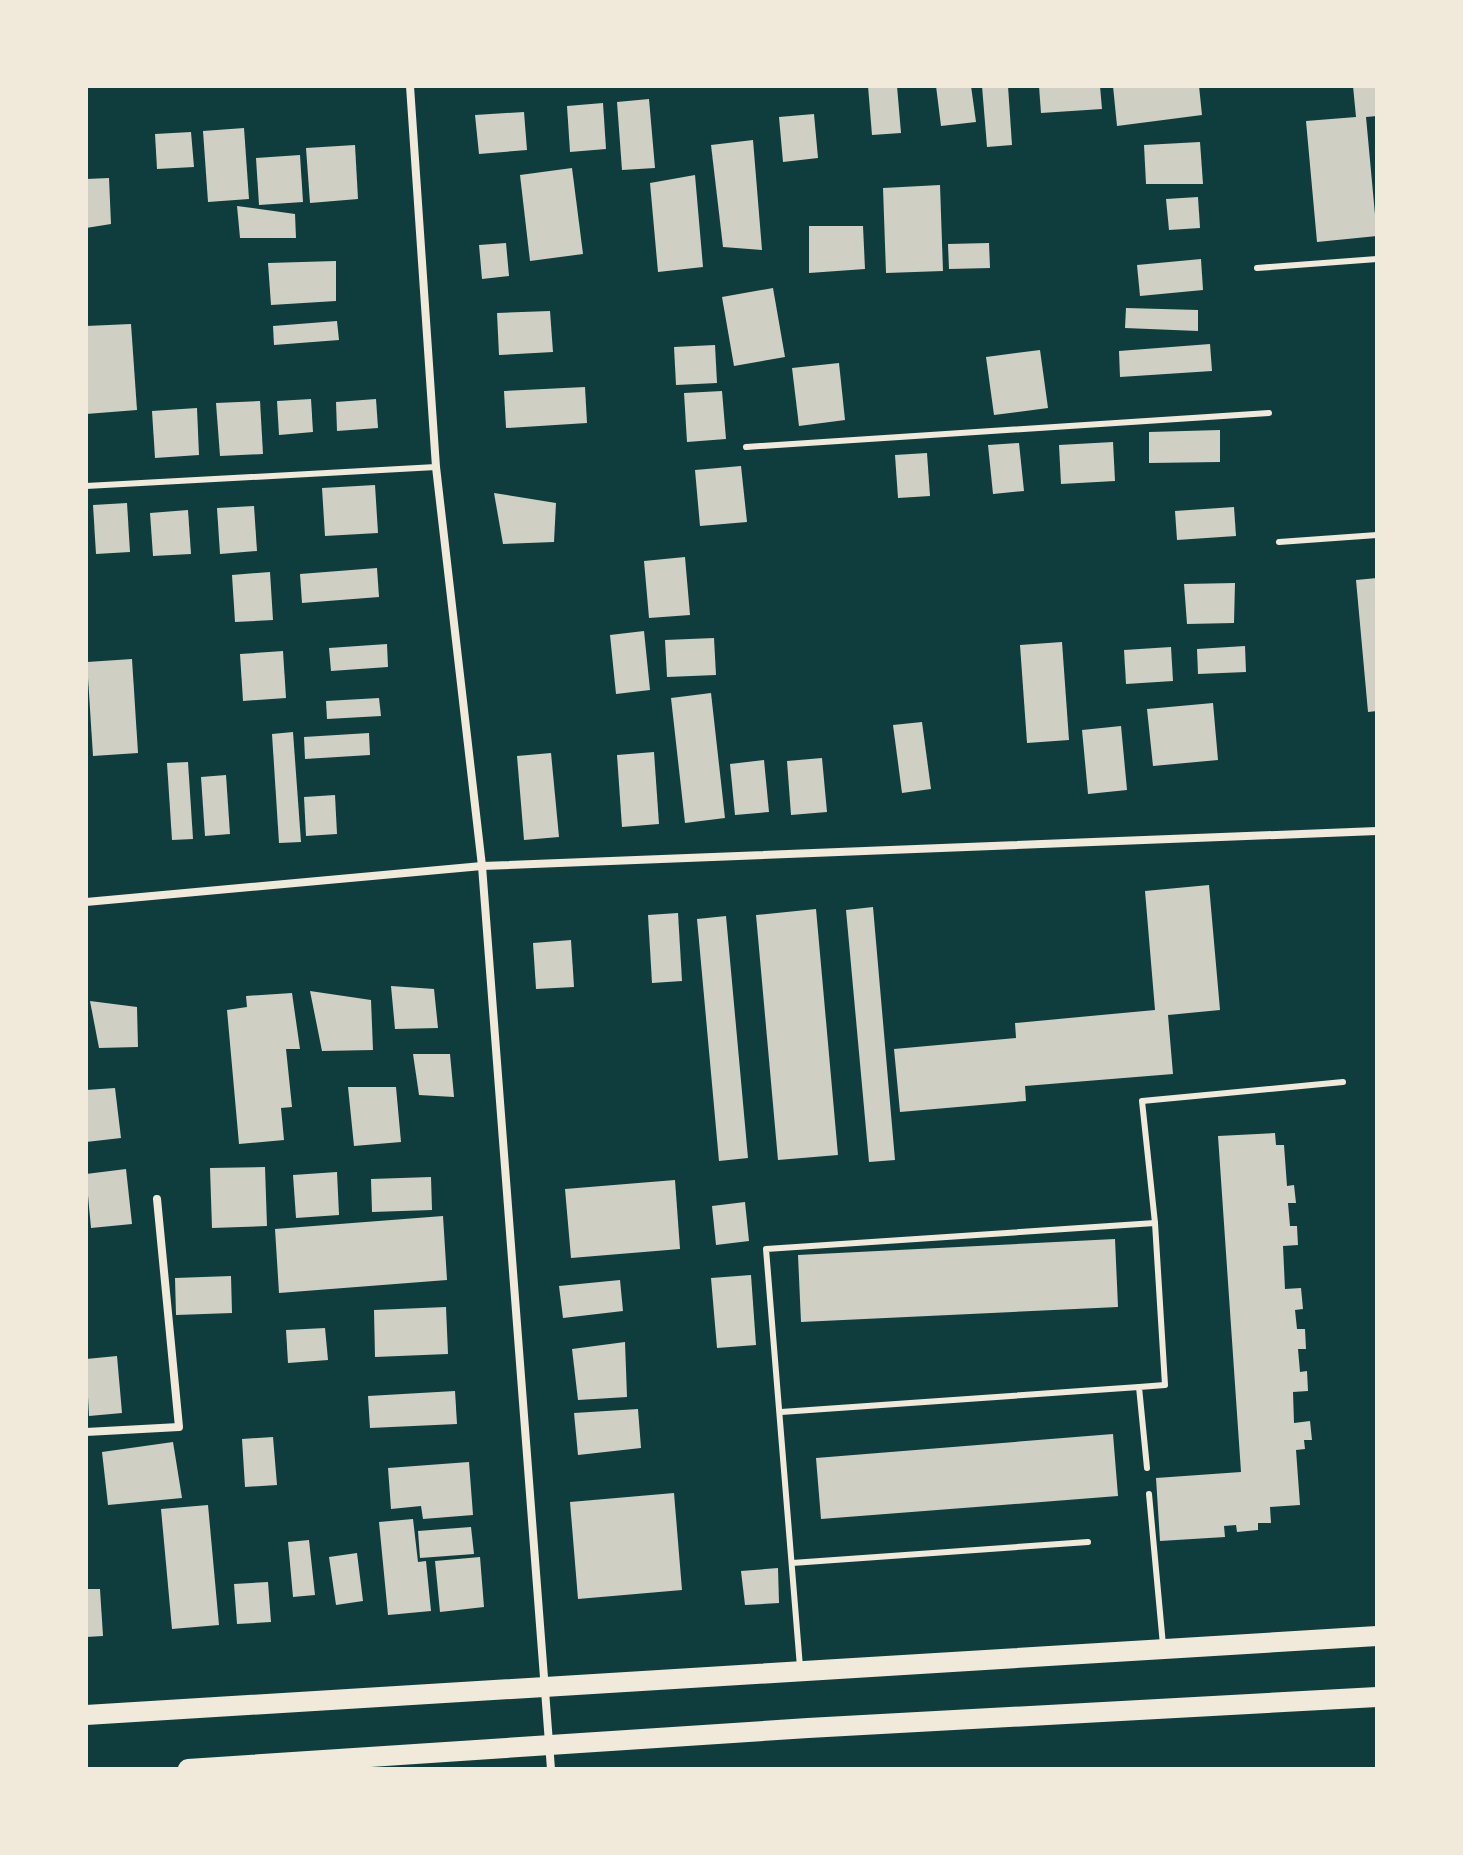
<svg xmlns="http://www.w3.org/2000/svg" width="1463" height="1855" font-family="Helvetica,sans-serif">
	<rect width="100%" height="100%" fill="#0f3d3e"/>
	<g fill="#cfcfc3">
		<polygon points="868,86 897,86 901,133 872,135"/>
		<polygon points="936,86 971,86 976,122 941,126"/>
		<polygon points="982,86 1008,86 1012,145 987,147"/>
		<polygon points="1039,86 1100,86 1102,109 1041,113"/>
		<polygon points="1113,86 1199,86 1202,115 1117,126"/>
		<polygon points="1353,86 1377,86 1377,116 1366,117 1377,236 1317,242 1306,121 1356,117"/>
		<polygon points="649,99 655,168 622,170 617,102"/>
		<polygon points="603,103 606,149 570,152 567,106"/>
		<polygon points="524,112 527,150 479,154 475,115"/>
		<polygon points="814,114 818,158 783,162 779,117"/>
		<polygon points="244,128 249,199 208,202 203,131"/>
		<polygon points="191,132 194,167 157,169 155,134"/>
		<polygon points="753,140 762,250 723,247 711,145"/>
		<polygon points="1200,142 1203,184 1146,184 1144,145"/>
		<polygon points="355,145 358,199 310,203 306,148"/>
		<polygon points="300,155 303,202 259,205 256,158"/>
		<polygon points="572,168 583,254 530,261 520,175"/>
		<polygon points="695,175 703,267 658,272 650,183"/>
		<polygon points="109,178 111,224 86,228 86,179"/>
		<polygon points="940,185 943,271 886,273 883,188"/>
		<polygon points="1198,197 1200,228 1169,230 1166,199"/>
		<polygon points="237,206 295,214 296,238 240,238"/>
		<polygon points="809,226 863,226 865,269 809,273"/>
		<polygon points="506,243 509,276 482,279 479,245"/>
		<polygon points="989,243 990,268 949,269 948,244"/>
		<polygon points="1201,259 1203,290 1140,296 1137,265"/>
		<polygon points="336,261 336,301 271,305 268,263"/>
		<polygon points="773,288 785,357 734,366 722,297"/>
		<polygon points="1126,308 1198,310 1198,331 1125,328"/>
		<polygon points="550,311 553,352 499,355 497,313"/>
		<polygon points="337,321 339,340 274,345 273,326"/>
		<polygon points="131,324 137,410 86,414 86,326"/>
		<polygon points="1210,344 1212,371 1120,377 1119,351"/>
		<polygon points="715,345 717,383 676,385 674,347"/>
		<polygon points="1040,350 1048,408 994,415 986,357"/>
		<polygon points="839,363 845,420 799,426 792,368"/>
		<polygon points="585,387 587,423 506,428 504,391"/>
		<polygon points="722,391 726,439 687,442 684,393"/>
		<polygon points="311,399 313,432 279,435 277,401"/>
		<polygon points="376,399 378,428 337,431 336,402"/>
		<polygon points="260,401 263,454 220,456 216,403"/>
		<polygon points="197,408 199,455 155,458 152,411"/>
		<polygon points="1220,430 1220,462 1149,463 1149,432"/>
		<polygon points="1113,442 1115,481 1061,484 1059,445"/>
		<polygon points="1019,443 1024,491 993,494 988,445"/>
		<polygon points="927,453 930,496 898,498 895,455"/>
		<polygon points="741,466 747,522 700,526 695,470"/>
		<polygon points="375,485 378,533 325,536 322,488"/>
		<polygon points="494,493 556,503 554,542 503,544"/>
		<polygon points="127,503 130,552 96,554 93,505"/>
		<polygon points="254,506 257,551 220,554 217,508"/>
		<polygon points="1234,507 1236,536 1177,540 1175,511"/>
		<polygon points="188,510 191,554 153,556 150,513"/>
		<polygon points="685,557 690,615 649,618 644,561"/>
		<polygon points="377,568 379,597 302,603 300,574"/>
		<polygon points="270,572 273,620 235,622 232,575"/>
		<polygon points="1377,578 1377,711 1368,712 1356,580"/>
		<polygon points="1235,583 1234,623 1187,624 1184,584"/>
		<polygon points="644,631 650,690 616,694 610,635"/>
		<polygon points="714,638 716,675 667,677 665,640"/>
		<polygon points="1062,642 1069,740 1027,743 1020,645"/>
		<polygon points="387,644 388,667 331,671 329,648"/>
		<polygon points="1245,646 1246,672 1198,674 1197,649"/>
		<polygon points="1171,647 1173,681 1126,684 1124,650"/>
		<polygon points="283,651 286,698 243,701 240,654"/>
		<polygon points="132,659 138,753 93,756 87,662"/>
		<polygon points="711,693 725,818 685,823 671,698"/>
		<polygon points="379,698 381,716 327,719 326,701"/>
		<polygon points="1213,703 1218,760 1153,766 1147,709"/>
		<polygon points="922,722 931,789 902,793 893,725"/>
		<polygon points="1121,726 1127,790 1088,794 1082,730"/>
		<polygon points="293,732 301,842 279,843 272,734"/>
		<polygon points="369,733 370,755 305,759 304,737"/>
		<polygon points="654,752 659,824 622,827 617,755"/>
		<polygon points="551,753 559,837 524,840 517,756"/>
		<polygon points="822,758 827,812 791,815 787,761"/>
		<polygon points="764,760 769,812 735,815 730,764"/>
		<polygon points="188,762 193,839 172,840 167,763"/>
		<polygon points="226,775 230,834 205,836 201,777"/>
		<polygon points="335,795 337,834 306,836 304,797"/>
		<polygon points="1209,885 1220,1010 1168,1015 1173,1074 1025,1086 1026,1101 900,1112 894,1049 1016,1038 1015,1023 1155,1010 1145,891"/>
		<polygon points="873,907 895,1160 869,1162 846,910"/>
		<polygon points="816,909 838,1155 778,1160 756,915"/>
		<polygon points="678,913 682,981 652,983 648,915"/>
		<polygon points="726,916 748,1158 719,1161 697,919"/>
		<polygon points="571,940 574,987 536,989 533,943"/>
		<polygon points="391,986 434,989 438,1028 395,1029"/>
		<polygon points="310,991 371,1000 373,1050 322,1051"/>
		<polygon points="292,993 300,1049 286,1049 292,1107 281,1108 284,1140 239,1144 227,1010 247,1007 246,996"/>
		<polygon points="90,1001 137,1007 138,1047 99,1048"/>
		<polygon points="413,1054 450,1054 454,1097 419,1095"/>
		<polygon points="348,1087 396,1087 401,1142 354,1146"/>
		<polygon points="115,1088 121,1138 86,1142 86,1090"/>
		<polygon points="1275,1133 1276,1145 1284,1145 1287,1186 1294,1185 1296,1203 1288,1203 1290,1226 1297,1226 1298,1245 1283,1246 1285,1289 1301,1288 1303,1309 1295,1310 1297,1329 1305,1329 1306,1349 1298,1349 1300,1372 1307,1371 1308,1391 1293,1392 1294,1423 1310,1421 1312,1440 1304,1440 1305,1449 1296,1450 1300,1505 1270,1507 1271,1523 1258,1523 1258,1530 1237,1532 1236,1525 1224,1526 1225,1537 1160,1541 1156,1478 1241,1472 1218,1136"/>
		<polygon points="265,1167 267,1226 212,1228 210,1168"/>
		<polygon points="126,1169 132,1224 91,1228 86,1174"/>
		<polygon points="337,1172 339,1215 296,1218 293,1175"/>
		<polygon points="431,1177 432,1210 372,1212 371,1179"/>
		<polygon points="675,1180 680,1249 571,1258 565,1189"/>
		<polygon points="745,1202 749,1241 716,1245 712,1206"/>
		<polygon points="443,1216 447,1280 279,1293 275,1229"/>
		<polygon points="1115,1239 1118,1307 801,1322 798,1255"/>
		<polygon points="751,1275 756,1345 717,1348 711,1278"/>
		<polygon points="231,1276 232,1313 176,1315 175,1278"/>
		<polygon points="620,1280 623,1311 563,1318 559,1286"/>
		<polygon points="446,1307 448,1354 375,1357 374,1310"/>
		<polygon points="325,1328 328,1360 288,1363 286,1330"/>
		<polygon points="625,1342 627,1397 578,1400 572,1349"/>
		<polygon points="117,1356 122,1413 89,1416 86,1359"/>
		<polygon points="455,1391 457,1424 370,1428 368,1396"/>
		<polygon points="638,1409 641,1448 578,1455 574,1413"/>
		<polygon points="1113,1434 1118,1496 821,1519 816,1458"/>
		<polygon points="273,1437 277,1485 245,1487 242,1439"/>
		<polygon points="173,1442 182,1498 108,1505 102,1452"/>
		<polygon points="469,1462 473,1515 423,1519 421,1506 391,1509 388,1468"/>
		<polygon points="674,1493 682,1590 578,1599 570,1502"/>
		<polygon points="208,1505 219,1625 172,1629 161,1509"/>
		<polygon points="413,1519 418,1562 426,1561 431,1611 388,1615 379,1522"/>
		<polygon points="471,1527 474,1554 420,1558 418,1531"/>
		<polygon points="309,1540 315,1595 293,1597 288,1542"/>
		<polygon points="357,1553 363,1601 336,1605 329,1557"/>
		<polygon points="480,1557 484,1607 440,1612 435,1561"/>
		<polygon points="778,1568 779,1603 745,1605 741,1571"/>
		<polygon points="268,1582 271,1622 237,1624 234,1584"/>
		<polygon points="86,1589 100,1589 103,1636 86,1637"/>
	</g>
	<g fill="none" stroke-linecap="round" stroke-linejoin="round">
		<g stroke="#f1e9da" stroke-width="6">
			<polyline points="1257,268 1377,259"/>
			<polyline points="746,447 1269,413"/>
			<polyline points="86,486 436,467"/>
			<polyline points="1279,542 1377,535"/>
			<polyline points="781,1412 1139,1387"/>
			<polyline points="1147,1468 1139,1387 1165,1385 1155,1223 1142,1101 1343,1082"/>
			<polyline points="1149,1494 1163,1645"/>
			<polyline points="792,1563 1088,1542"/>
			<polyline points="800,1667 766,1249 1155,1223"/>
		</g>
		<g stroke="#f1e9da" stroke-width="8">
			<polyline points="410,86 436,467 482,866 551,1769"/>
			<polyline points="86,902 482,866 1377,831"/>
			<polyline points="86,1432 179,1427 157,1199"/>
		</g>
		<g stroke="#f1e9da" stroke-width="20">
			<polyline points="86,1715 1377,1636"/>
			<polyline points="188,1769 808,1728 1377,1697"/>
		</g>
	</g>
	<rect width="1463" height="1855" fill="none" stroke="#f1e9da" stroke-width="176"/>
</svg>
